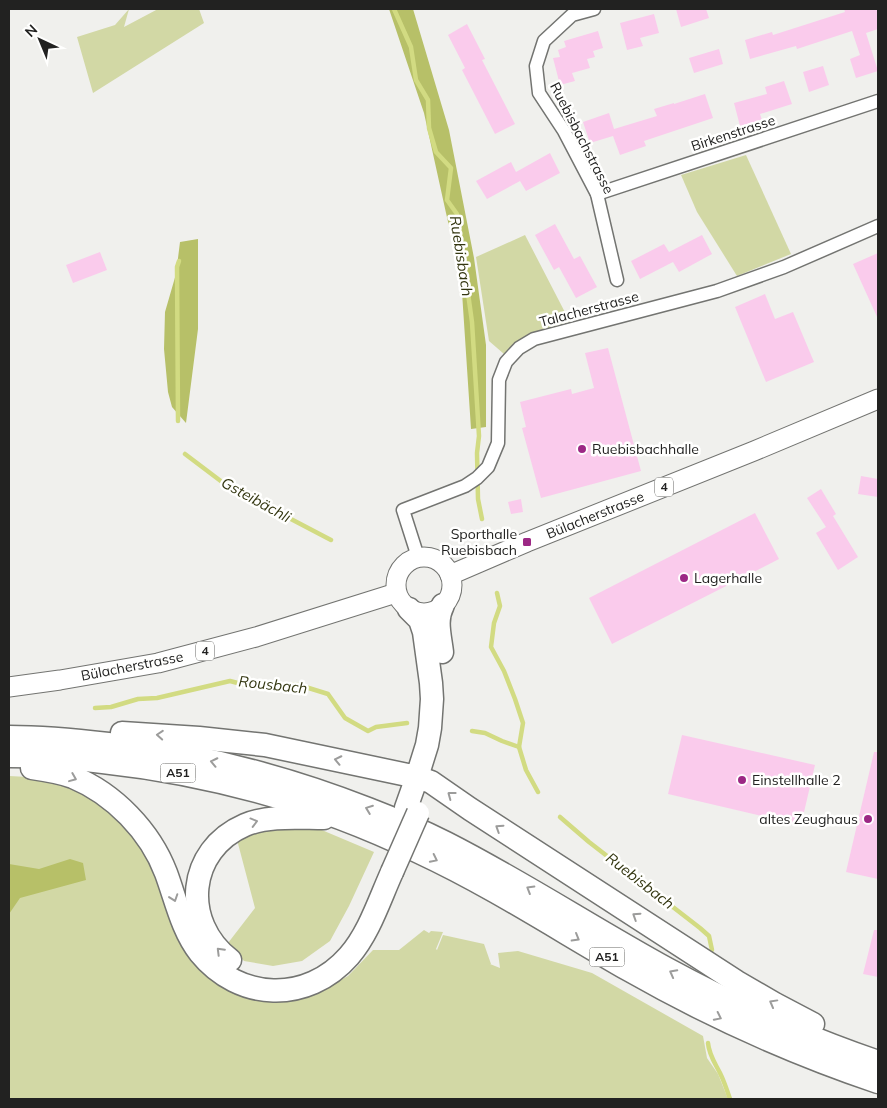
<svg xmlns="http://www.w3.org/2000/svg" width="887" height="1108" font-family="Mulish,sans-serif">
	<rect width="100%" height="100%" fill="#f0f0ed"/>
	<g fill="#d2d8a5">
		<polygon points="129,9 124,27 158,9 199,9 204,23 93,93 77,37 115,25"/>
		<polygon points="746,155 791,254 737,276 697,212 681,175"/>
		<path d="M525 235 570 322C542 330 525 332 504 354L489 341 476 257Z"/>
		<polygon points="9,776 48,778 110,805 148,851 189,950 189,959 225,988 264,1001 309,997 348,976 373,950 399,950 424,930 429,933 431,931 443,932 436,949 437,950 443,935 484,944 491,964 490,964 500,968 498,953 518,951 592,973 703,1036 707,1058 718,1074 728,1099 9,1099"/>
		<polygon points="284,824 317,828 374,852 349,906 330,941 302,961 273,966 244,961 228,943 255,908 236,836"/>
	</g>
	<g fill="#b7c068">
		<polygon points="389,9 413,9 449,130 474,258 486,345 486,427 471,429 461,277 446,213 424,113"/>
		<polygon points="198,239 198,329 186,423 172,407 168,392 164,349 165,312 176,274 180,242"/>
		<polygon points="70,859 83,863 86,880 20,898 9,914 9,864 39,869"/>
	</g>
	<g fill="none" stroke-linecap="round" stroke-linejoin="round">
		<g stroke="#d2db82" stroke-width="4.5">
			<polyline points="394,9 411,47 416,80 428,100 429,128 436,152 451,168 447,200 457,214 472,322 479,436 477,453 478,499 482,519"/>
			<polyline points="178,421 177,267 179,261"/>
			<polyline points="185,454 226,485 331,540"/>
			<polyline points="497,593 500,606 494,623 491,647 504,671 515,699 523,723 519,747 526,770 538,792"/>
			<polyline points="95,708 111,707 138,699 157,698 230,681 253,687 267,688 277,688 285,685 299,685 328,694 345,718 368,731 376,727 407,723"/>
			<polyline points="472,731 485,733 502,741 519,747"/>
			<polyline points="560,817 589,842 700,928 709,936 712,950"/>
			<path d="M708 1043C709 1055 715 1063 720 1073 724 1081 727 1090 730 1099"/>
		</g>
	</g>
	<g fill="#facbec">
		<polygon points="676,9 706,9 709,18 681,27"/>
		<polygon points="844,9 878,9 878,29 866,33 878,71 856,78 850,59 860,55 852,31 797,49 796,46 750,59 745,40 772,32 773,35 845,12"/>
		<polygon points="654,14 659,33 640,38 643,46 627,50 620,23"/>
		<polygon points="467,24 485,59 482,60 515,124 495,134 462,70 465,68 448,35"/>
		<polygon points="598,31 603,48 593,51 595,57 587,59 590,68 572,73 575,81 560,85 553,58 560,57 558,50 566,47 564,41"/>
		<polygon points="719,49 723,64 694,73 689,58"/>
		<polygon points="823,66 829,85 809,92 803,72"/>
		<polygon points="784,81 792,104 760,114 762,120 740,126 734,103 767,94 765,87"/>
		<polygon points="705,94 713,118 644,141 646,146 620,155 613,136 590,143 583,122 609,113 614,129 657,116 654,109 674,103 674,104"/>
		<polygon points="550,153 560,173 526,191 520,181 487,199 476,181 511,162 516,172"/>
		<polygon points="555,224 574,259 580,256 597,287 576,298 559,267 554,270 535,235"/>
		<polygon points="702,235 712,254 679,272 673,262 640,279 631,261 664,244 669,252"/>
		<polygon points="100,252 107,270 73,283 66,265"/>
		<polygon points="878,253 878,319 853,264"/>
		<polygon points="765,294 775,319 793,312 814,362 766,382 735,307"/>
		<polygon points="608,348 641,471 541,498 522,428 526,427 520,402 571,389 572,394 594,388 585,353"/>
		<polygon points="861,476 878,479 878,497 858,494"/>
		<polygon points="821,489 836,514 833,516 858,557 838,570 816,533 826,527 807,498"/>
		<polygon points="521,499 523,512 511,514 508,502"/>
		<polygon points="755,513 779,559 612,644 589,598"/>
		<polygon points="682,735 815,765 801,825 668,794"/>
		<polygon points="874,752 878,752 878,879 846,872"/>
		<polygon points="874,930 878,930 878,977 863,974"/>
	</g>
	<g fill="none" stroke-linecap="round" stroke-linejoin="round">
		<defs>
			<g id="minor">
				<polyline points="594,9 572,15 544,41 536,66 539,93 564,131 597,194 617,280"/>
				<polyline points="597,194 878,101"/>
				<polyline points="418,557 403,510 465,486 477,478 488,467 498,443 499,380 506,362 519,348 534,339 717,291 784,267 878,226"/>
			</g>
			<g id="primary">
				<circle cx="424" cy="585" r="28"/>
				<polyline points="450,575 527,542 754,451 878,399"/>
				<polyline points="9,687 60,680 158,663 256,637 396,593"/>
			</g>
			<g id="motorway">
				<path d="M442 652C440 635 435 620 443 605"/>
				<polyline points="122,733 199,738 265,745 417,777 427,745 430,728 432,699 431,683 424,632 420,620 409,609"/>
				<path d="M9 737C42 737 75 740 108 744 197 754 284 776 368 809 394 819 420 830 446 843 521 881 592 928 667 969 735 1006 805 1037 878 1062"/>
				<path d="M9 756C40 756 72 758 103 762 213 774 320 804 419 852 492 886 559 930 629 970 708 1015 792 1053 878 1082"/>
				<path d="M32 768C46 770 60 772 73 777 114 794 150 831 166 873 176 900 182 930 200 953 239 1001 307 1004 349 956 369 933 379 901 392 872"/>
				<polyline points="406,808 417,777 431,782 470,809 737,982 775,1004 813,1024"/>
				<path d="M230 960C181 922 187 850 245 825 269 815 298 818 324 818"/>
			</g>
		</defs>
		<use href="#minor" stroke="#737471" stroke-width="15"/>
		<use href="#primary" stroke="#737471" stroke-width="21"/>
		<use href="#motorway" stroke="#737471" stroke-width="25"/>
		<use href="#minor" stroke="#fff" stroke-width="12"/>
		<use href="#primary" stroke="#fff" stroke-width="19"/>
		<use href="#motorway" stroke="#fff" stroke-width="22"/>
		<defs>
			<polyline id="motorway-bridge" points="392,872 418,813"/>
		</defs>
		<use href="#motorway-bridge" stroke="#737471" stroke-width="25" stroke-linecap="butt"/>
		<use href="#motorway-bridge" stroke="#fff" stroke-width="22"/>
	</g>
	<defs><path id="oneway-chevron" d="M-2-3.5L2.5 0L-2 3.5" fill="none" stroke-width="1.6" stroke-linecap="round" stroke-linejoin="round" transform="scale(1.25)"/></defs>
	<g stroke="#9c9c9b">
		<use href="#oneway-chevron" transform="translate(160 735) rotate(-176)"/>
		<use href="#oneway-chevron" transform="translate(338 760) rotate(-168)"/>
		<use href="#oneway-chevron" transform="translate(214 762) rotate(-168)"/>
		<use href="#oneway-chevron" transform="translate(73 778) rotate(22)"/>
		<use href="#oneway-chevron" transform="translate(451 795) rotate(-143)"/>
		<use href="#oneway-chevron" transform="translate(369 809) rotate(-159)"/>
		<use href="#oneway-chevron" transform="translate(254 822) rotate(-15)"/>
		<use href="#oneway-chevron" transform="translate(499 828) rotate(-147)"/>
		<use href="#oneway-chevron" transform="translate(434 859) rotate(26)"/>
		<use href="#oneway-chevron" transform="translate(530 889) rotate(-149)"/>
		<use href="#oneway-chevron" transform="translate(174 898) rotate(71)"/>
		<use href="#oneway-chevron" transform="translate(636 916) rotate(-147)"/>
		<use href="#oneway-chevron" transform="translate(576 938) rotate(30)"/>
		<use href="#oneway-chevron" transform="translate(220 951) rotate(-135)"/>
		<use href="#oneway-chevron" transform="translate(673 973) rotate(-152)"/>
		<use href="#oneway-chevron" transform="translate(773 1003) rotate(-151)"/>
		<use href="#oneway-chevron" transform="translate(718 1017) rotate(26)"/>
	</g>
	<g fill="#9c2885" stroke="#fffffe" stroke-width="2">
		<circle cx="582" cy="449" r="5"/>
		<rect x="522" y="537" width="10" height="10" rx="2.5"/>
		<circle cx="684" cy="578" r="5"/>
		<circle cx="742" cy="780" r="5"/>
		<circle cx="868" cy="819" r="5"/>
	</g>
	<g text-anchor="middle" stroke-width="5" stroke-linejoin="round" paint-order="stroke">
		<g fill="#fffffe" stroke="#646463" stroke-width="1">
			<rect x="655" y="477.5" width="18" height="19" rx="4"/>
			<rect x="196" y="641.5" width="18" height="19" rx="4"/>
			<rect x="160.5" y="763.5" width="35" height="19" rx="4"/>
			<rect x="589.5" y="947.5" width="35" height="19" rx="4"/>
		</g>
		<g font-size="12" font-weight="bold" fill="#222221">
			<text x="664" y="491">4</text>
			<text x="205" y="655">4</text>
			<text x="178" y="777">A51</text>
			<text x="607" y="961">A51</text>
		</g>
		<g font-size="14" fill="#222221" stroke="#fffffe">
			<text transform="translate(733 133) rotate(-18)" y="5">Birkenstrasse</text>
			<text transform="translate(582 138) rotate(63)" y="5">Ruebisbachstrasse</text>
			<text transform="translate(589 309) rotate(-15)" y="5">Talacherstrasse</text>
			<text transform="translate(595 515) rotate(-22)" y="5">Bülacherstrasse</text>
			<text transform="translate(132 666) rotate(-11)" y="5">Bülacherstrasse</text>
		</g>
		<g font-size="14" fill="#222221" stroke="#fffffe" text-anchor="start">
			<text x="592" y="454">Ruebisbachhalle</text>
			<text x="517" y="539" text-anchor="end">Sporthalle<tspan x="517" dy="16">Ruebisbach</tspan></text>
			<text x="694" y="583">Lagerhalle</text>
			<text x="752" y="785">Einstellhalle 2</text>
			<text x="858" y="824" text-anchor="end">altes Zeughaus</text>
		</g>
		<g font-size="15" font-style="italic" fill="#343711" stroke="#fffffe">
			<text transform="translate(461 256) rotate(81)" y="5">Ruebisbach</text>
			<text transform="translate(256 500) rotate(29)" y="5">Gsteibächli</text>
			<text transform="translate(273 685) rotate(6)" y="5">Rousbach</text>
			<text transform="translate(640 881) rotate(38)" y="5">Ruebisbach</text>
		</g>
	</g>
	<rect width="887" height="1108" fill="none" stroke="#222221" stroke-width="20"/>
	<g transform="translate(40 40) rotate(316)" stroke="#fffffe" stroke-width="4" paint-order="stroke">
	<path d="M0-4L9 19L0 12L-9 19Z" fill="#222221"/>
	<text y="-8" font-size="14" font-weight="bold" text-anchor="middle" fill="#222221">N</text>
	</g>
</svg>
